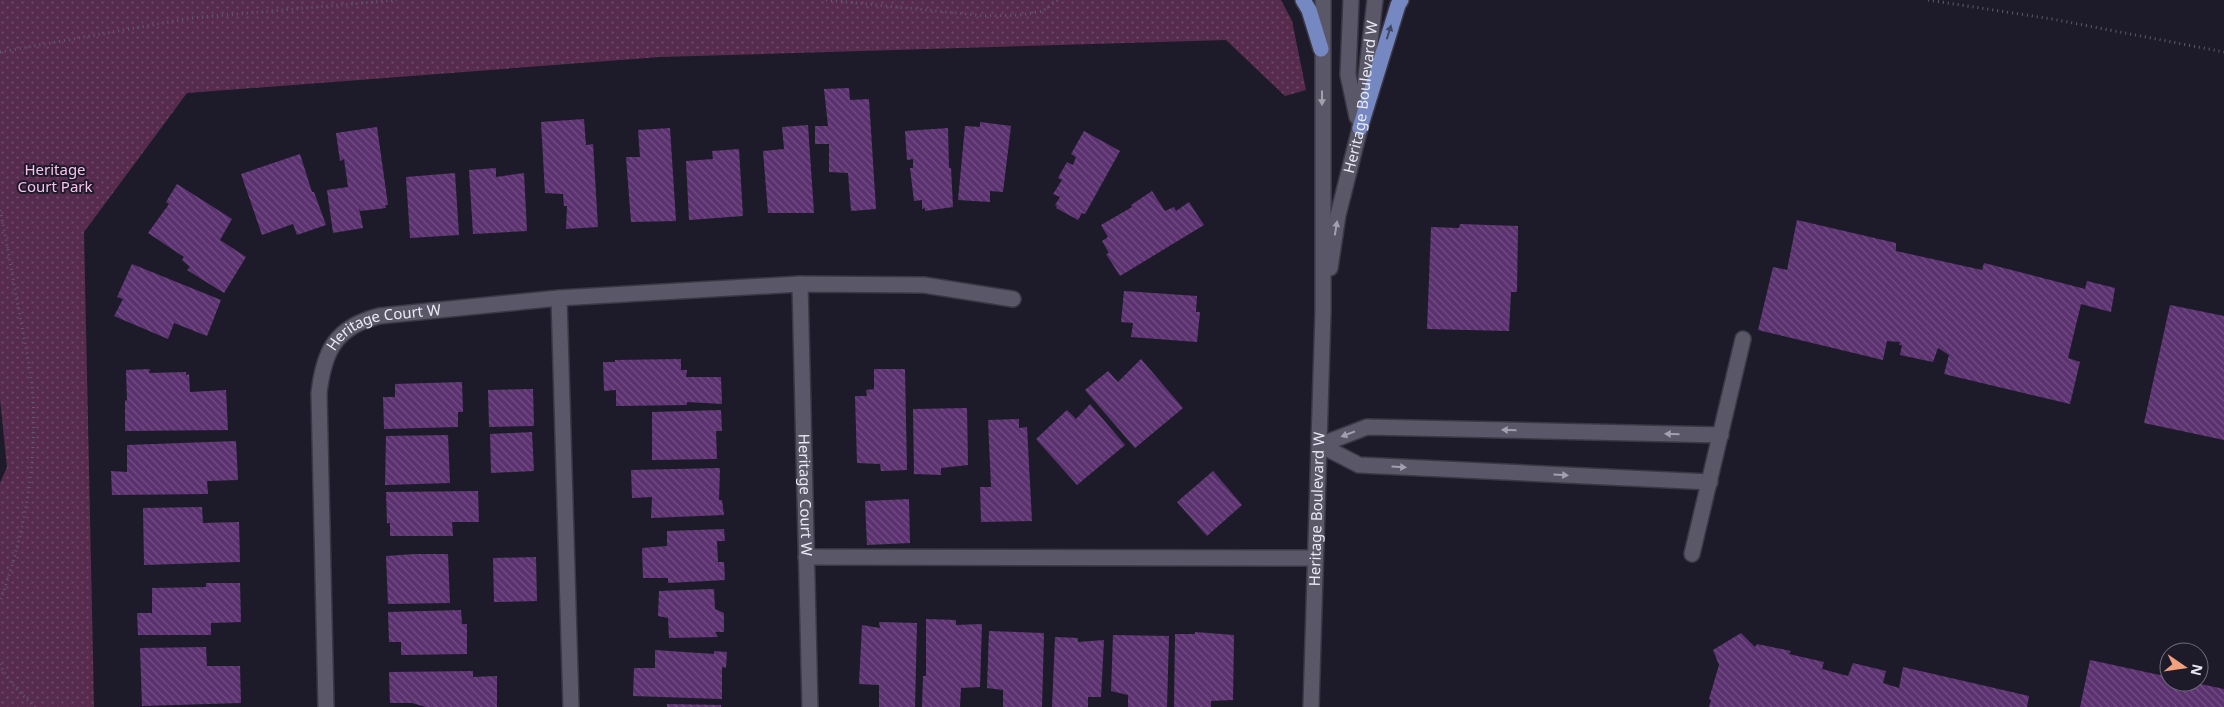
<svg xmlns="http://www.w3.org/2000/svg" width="2224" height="707" font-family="'Noto Sans',sans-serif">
	<defs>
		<pattern id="park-dots" width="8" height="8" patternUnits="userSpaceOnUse" patternTransform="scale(1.25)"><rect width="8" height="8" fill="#572b4e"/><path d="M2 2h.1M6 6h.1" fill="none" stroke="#6f4a68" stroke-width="1.8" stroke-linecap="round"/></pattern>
		<pattern id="building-back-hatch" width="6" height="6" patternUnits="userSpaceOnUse" patternTransform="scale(1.25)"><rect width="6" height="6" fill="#5b326f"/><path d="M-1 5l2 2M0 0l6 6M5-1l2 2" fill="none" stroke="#735084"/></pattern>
	</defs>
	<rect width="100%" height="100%" fill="#1d1b2a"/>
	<polygon fill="url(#park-dots)" points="0,0 1281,0 1292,21 1306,90 1285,96 1226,40 660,57 187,93 84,232 94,707 0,707 0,483 7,467 0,399"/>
	<g fill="url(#building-back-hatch)">
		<polygon points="849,88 850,100 869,99 876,209 851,211 848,173 829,172 829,144 815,144 815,126 828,126 824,89"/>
		<polygon points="584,119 586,145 593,144 598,227 566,229 567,206 564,206 563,194 545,193 541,122"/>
		<polygon points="980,122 1011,126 1003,192 990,191 990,202 958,200 965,126 980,127"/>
		<polygon points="808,125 814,213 768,213 763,151 784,149 782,127"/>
		<polygon points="377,127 388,205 385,205 386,208 361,211 359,208 363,228 333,233 327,190 348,187 344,159 340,161 336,133"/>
		<polygon points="670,128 676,221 631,222 626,157 640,157 638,130"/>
		<polygon points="948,128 949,168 951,168 953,207 925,211 925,208 922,209 922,200 914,201 910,168 913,168 913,159 907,160 905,131"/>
		<polygon points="1084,131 1120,151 1085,214 1082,213 1078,220 1056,208 1057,206 1055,205 1060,197 1053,194 1062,180 1058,178 1067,162 1073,165 1076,157 1071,154"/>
		<polygon points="739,149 743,216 689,220 686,161 713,159 712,151"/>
		<polygon points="300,154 312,192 314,192 326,225 297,235 293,224 262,235 241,174"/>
		<polygon points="496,168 496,177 524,173 527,231 473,234 469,170"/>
		<polygon points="455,173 459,235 410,238 406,177"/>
		<polygon points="177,184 232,219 220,240 246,257 224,293 187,270 190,267 182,260 184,257 148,233 169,204 166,202"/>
		<polygon points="1152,191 1165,211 1174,207 1176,211 1189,202 1204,225 1120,276 1106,254 1109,253 1102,241 1108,237 1101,225 1132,207 1131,205"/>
		<polygon points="1797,220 1896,243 1896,251 1982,270 1984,263 2085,289 2087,281 2115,288 2111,312 2081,304 2068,358 2080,362 2070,404 1944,374 1949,355 1938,348 1933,362 1900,355 1902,345 1899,345 1900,342 1887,341 1883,360 1758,330 1773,267 1787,270"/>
		<polygon points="1460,224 1518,226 1517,292 1511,292 1509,331 1427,329 1431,227 1459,228"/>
		<polygon points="132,264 221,300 207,336 174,323 168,339 114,316 123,299 117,297"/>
		<polygon points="1124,291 1197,296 1196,312 1200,312 1197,342 1131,337 1133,323 1121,322"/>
		<polygon points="2170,305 2224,316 2224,440 2144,423"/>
		<polygon points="681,359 681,370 687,370 686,377 721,377 722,404 687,402 687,405 616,406 616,390 604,391 603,362 615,362 615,360"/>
		<polygon points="1141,359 1183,408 1135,448 1085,390 1108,371 1118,382"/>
		<polygon points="150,369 149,373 186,372 186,375 189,374 190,392 226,390 228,430 125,431 125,400 127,401 126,370"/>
		<polygon points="874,369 905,369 907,470 881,471 880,464 857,463 855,396 867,396 866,390 874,389"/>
		<polygon points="462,382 463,412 458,412 458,427 384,429 383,397 395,397 395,384"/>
		<polygon points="533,389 534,426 489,427 488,390"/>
		<polygon points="1090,404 1125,445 1077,485 1036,439 1067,410 1076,419"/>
		<polygon points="967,408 968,465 941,468 941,475 914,474 913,409"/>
		<polygon points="721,410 722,431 716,431 717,459 652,460 652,412"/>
		<polygon points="1019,419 1019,428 1027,427 1032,521 981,522 980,487 991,487 988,420"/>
		<polygon points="532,432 534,471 491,473 490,434"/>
		<polygon points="448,435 450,483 385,485 386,436"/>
		<polygon points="236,441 238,480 207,481 208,494 112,495 111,471 127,472 127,445"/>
		<polygon points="720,468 719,500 722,500 724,515 651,518 652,497 632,498 631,470"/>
		<polygon points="1213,471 1242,505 1207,536 1177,502"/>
		<polygon points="478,491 479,522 452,522 453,536 390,536 390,523 387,523 386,492"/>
		<polygon points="909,499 910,543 867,545 865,501"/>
		<polygon points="202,507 203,523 239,522 240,562 144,565 143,508"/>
		<polygon points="724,529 725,541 717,541 718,562 724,562 725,580 668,583 668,578 643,578 642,548 667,546 667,531"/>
		<polygon points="415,554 448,554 450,603 388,604 386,556"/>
		<polygon points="536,557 537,601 494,602 493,558"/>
		<polygon points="206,583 240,583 241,622 211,623 211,635 138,635 137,613 152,613 152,588 206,587"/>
		<polygon points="714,589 715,609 724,613 724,632 715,632 718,637 669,638 668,618 658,616 659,591"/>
		<polygon points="461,610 462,624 467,624 467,654 401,655 401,642 389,642 388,612"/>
		<polygon points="926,619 956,620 956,625 982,624 980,687 961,688 960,707 922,707 923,676 926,676"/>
		<polygon points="879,622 917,623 915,707 879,707 879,685 859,684 862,625 880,628"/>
		<polygon points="989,631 1044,633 1042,707 1003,707 1003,690 987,688"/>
		<polygon points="1195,632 1234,635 1233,700 1211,701 1211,707 1174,707 1175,634 1195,634"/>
		<polygon points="1741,633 1755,647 1757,644 1791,651 1789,654 1824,662 1822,669 1848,676 1853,663 1886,671 1883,683 1899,688 1903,667 2029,696 2027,707 1709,707 1711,700 1709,699 1719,665 1713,650"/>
		<polygon points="1113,635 1169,636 1167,707 1128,707 1128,695 1111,691"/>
		<polygon points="1055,637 1078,638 1078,642 1104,640 1101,697 1088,697 1088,707 1052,707"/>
		<polygon points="206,647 207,666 240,666 241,703 142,706 140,648"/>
		<polygon points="655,650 714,654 714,651 727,652 726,668 722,667 722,699 633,696 634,668 655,668"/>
		<polygon points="2090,660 2169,677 2169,682 2191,682 2224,689 2224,707 2080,707"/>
		<polygon points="473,671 473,677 497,676 497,707 426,707 412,703 390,703 389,672"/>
		<polygon points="667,704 721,705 721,707 667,707"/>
	</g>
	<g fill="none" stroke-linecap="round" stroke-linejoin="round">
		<defs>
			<g id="minor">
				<polyline points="1351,0 1348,75 1357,117"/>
				<path id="s1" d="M1330 268 1338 215 1360 128 1375 0"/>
				<path id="s2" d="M800 284 810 707"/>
				<polyline points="559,298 571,707"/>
				<polyline points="1320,445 1367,427 1721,435"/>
				<polyline points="1320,445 1359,465 1710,482"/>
				<polyline points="1692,554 1743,339"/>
				<polyline points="806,557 1315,558"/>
				<path id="s3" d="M326 707 319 393C324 350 336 327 379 316L559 298 800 284 924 285 1013 299"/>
				<path id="s4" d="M1311 707 1323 311V0"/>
			</g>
			<g id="major">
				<polyline points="1303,0 1309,10 1321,49"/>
				<polyline points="1360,128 1398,5 1401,0"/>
			</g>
		</defs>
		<use href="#minor" stroke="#3a3844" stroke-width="18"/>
		<use href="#major" stroke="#3a3844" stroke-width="18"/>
		<g stroke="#5d5c69" stroke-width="3" stroke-dasharray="1 4" stroke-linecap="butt">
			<polyline points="826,0 985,16 1020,15 1043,11 1058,0"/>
			<polyline points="1928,0 2052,19 2224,52"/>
			<polyline points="0,52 191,18 397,0"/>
			<path d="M0 210C8 248 14 285 21 322 26 347 31 372 33 397 37 466 24 537 0 601"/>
			<path d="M0 664C7 681 21 694 35 707"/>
		</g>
		<use href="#minor" stroke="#595768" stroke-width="15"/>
		<use href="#major" stroke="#7688c1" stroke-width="15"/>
	</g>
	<defs><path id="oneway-solid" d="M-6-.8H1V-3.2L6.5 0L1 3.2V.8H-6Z" transform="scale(1.25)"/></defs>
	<use fill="#414766" href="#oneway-solid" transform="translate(1389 32) rotate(-73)"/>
	<g fill="#a2a0ae">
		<use href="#oneway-solid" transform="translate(1322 98) rotate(90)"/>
		<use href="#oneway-solid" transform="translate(1336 228) rotate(-81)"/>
		<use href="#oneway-solid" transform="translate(1509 430) rotate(-179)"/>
		<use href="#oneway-solid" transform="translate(1348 434) rotate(159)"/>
		<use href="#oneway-solid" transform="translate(1672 434) rotate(-179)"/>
		<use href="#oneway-solid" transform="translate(1399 467) rotate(3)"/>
		<use href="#oneway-solid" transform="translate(1561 475) rotate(3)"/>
	</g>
	<g text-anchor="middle" stroke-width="4" stroke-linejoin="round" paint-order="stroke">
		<g font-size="15" fill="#eae9f3" stroke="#1d1b2a">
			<text dy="5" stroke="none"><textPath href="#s1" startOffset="174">Heritage Boulevard W</textPath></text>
			<text dy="5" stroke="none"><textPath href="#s3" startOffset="421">Heritage Court W</textPath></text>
			<text dy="5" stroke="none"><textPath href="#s2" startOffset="211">Heritage Court W</textPath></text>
			<text dy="5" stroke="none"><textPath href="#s4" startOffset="198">Heritage Boulevard W</textPath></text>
		</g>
		<g font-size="15" fill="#fac2eb" stroke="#1d1b2a">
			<text x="55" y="175">Heritage<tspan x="55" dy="17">Court Park</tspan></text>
		</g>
	</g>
	<g transform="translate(2184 667) rotate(103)"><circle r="24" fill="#1d1b2a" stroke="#6f6d7a"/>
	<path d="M0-4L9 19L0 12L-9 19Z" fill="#f2a17e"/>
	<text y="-8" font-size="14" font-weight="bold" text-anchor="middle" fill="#eae9f3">N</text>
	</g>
</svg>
